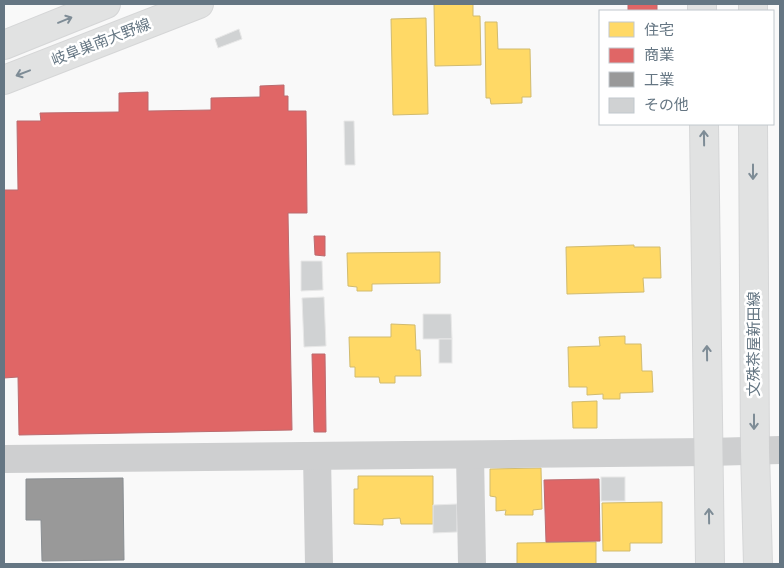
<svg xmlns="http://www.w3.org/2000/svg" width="784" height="568" font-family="Raleway,'Noto Sans JP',sans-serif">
	<rect width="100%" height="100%" fill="#f9f9f9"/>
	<g fill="#ffd966" stroke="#d1bb6f">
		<polygon points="434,4 473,4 473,16 480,16 481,65 435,66"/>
		<polygon points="426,18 428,114 393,115 391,19"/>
		<polygon points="485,22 497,22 498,49 530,49 531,97 522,97 522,103 491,104 490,98 486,98"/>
		<polygon points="634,245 634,247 660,247 661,278 643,278 644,292 567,294 566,247"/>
		<polygon points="440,252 440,283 372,284 372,291 357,291 357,287 348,286 347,253"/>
		<polygon points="391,324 415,325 416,350 420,350 421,376 395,376 395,383 380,383 379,377 355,377 355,367 350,367 349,337 391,337"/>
		<polygon points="625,336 625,344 641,344 642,371 652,371 653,392 620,393 620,399 603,399 603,394 587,395 587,387 569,387 568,347 600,346 599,337"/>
		<polygon points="597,401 597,428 573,428 572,402"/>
		<polygon points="541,468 542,509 533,510 533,515 505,515 506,510 496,511 496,497 490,496 490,469"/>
		<polygon points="358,476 433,476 433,524 401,524 400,518 383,519 383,525 354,524 354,489 358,489"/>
		<polygon points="662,502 662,543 630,543 630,551 603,551 602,503"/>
		<polygon points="596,542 596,564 517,564 517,543"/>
	</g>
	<g fill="#e06666" stroke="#bb6b6f">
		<rect x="628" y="4" width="29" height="7"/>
		<polygon points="284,85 284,96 288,96 288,111 306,111 307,213 288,213 292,430 19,435 18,377 4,378 4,190 18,190 17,121 41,121 40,113 119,112 119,93 148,92 148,111 211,110 211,98 260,97 260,86"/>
		<polygon points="314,236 325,236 325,256 315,255"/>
		<polygon points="312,354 325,354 326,432 314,432"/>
		<polygon points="599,479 600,541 546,542 544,480"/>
	</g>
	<polygon fill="#999" stroke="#898e92" points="123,478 124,560 42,561 41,520 26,520 26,479"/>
	<g fill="#d0d2d3" stroke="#e8e8e8">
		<polygon points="239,29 242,39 218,48 215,39"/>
		<polygon points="344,121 354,121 355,165 345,165"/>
		<polygon points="301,261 322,261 323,290 301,291"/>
		<polygon points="324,297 326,346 304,347 302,298"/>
		<polygon points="423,314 451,314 452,339 423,339"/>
		<rect x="439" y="339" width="13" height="24"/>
		<rect x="601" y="477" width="24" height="24"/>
		<polygon points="457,504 457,532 433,533 433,505"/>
	</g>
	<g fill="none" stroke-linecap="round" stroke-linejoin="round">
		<defs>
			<g id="major">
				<polyline points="702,4 702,11"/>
				<polyline points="753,4 753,11"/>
				<polyline points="4,45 106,4"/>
				<polyline points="4,80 199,4"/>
				<polyline points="704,124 710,564"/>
				<polyline points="753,124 755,451 758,564"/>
			</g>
		</defs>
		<use href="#major" stroke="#d5d6d7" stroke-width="30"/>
		<g stroke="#cecfd0" stroke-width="28">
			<polyline points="470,455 472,564"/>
			<polyline points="317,456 319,564"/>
			<polyline points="4,459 709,452 780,450"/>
		</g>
		<use href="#major" stroke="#e1e2e2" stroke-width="28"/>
	</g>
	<defs><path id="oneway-shaft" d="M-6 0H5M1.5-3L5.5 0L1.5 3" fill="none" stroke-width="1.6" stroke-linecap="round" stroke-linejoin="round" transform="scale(1.25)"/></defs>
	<g stroke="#7e8c96">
		<use href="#oneway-shaft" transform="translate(65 20) rotate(-22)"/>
		<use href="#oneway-shaft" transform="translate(23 73) rotate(159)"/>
		<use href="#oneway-shaft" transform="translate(704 138) rotate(-91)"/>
		<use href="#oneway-shaft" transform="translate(753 172) rotate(90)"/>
		<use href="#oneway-shaft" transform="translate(707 353) rotate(-91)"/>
		<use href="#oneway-shaft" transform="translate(754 422) rotate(90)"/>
		<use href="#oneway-shaft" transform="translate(709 516) rotate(-91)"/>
	</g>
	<g text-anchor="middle" stroke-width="5" stroke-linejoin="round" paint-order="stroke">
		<g font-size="15" fill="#657683" stroke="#fff">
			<text transform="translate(101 42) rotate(-21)" y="5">岐阜巣南大野線</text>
			<text transform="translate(754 344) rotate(-90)" y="5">文殊茶屋新田線</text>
		</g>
	</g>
	<rect width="784" height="568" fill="none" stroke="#657683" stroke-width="10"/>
	<rect x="599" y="10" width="175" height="115" fill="#ffffff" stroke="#c1c8cd"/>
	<rect x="609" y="22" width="25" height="15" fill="#ffd966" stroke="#c1c8cd"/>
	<text x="644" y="35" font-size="15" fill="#657683">住宅</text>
	<rect x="609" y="48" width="25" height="15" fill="#e06666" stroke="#c1c8cd"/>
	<text x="644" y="60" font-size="15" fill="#657683">商業</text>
	<rect x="609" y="72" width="25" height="15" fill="#999999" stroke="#c1c8cd"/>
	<text x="644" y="85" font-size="15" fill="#657683">工業</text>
	<rect x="609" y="98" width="25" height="15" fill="#d0d2d3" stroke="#c1c8cd"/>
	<text x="644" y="110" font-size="15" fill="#657683">その他</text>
</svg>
